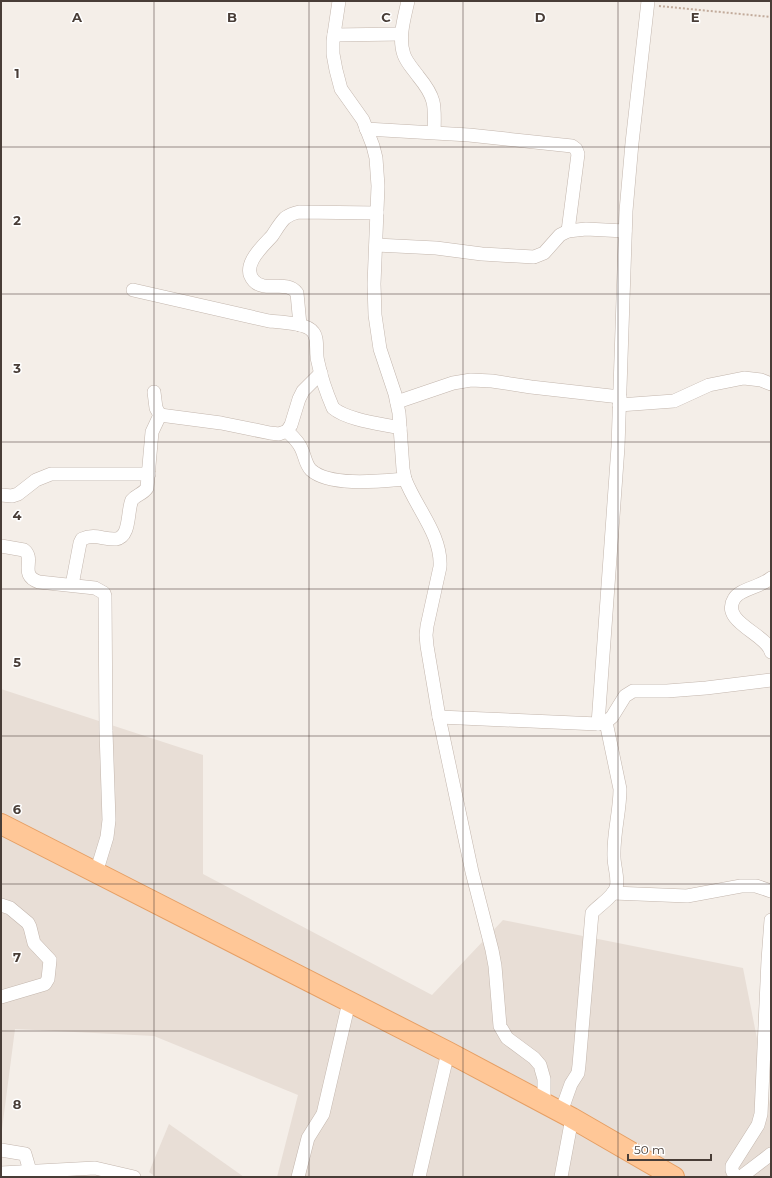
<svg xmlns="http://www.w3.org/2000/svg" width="772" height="1178" font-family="Montserrat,sans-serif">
	<rect width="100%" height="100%" fill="#f4eee8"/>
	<g fill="#e8ded6">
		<polygon points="1,689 203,755 203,874 432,995 503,920 743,968 770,1104 771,1104 771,1177 277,1177 298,1095 154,1036 15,1029 1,1137"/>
		<polygon points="169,1124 244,1177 156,1177 149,1172"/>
	</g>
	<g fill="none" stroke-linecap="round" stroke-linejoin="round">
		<defs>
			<g id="minor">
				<path d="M339 1 333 41V54L336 70 341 89 363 120 373 146 376 158 378 186 374 284 375 315 380 349 395 394 399 413 403 469 405 479C416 508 442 535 440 567L427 626 426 635 427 646 439 717 472 872 492 950 495 966 500 1026 507 1038 534 1058 540 1065 544 1079V1103"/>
				<path d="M408 1C404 19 398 38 404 55 407 63 413 69 418 76 436 98 435 105 434 132"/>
				<polyline points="334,35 401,34"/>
				<polyline points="366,129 469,135 572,146 576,149 578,154 568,231"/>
				<polyline points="376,245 436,248 482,254 534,257 544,253 560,235 568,231 586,229 625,231"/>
				<path d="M133 290 269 321C280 322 307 323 313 332 319 339 315 353 318 362 321 377 327 394 333 408 347 420 382 424 400 428"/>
				<path d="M300 325 297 293C287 279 265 293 254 281 240 266 263 246 272 236 276 230 280 223 285 218 289 215 294 213 299 212L377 213"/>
				<polyline points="154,392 156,408 160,415 221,423 270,433 279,434 287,431 291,425 299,399 303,391 321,373"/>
				<polyline points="397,402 453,383 471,380 492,381 531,387 620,397"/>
				<polyline points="619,405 674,401 709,385 744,378 761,380 771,384"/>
				<path d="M287 431C292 436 298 441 301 448 305 455 305 464 311 470 330 487 381 481 405 479"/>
				<polyline points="1,495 12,496 18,494 36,480 51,474 149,474"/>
				<path d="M1 546 24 550C36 559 18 575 39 582L95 588 104 593 105 596 106 731 109 820 107 837 96 873"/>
				<path d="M771 578C761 587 739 589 734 599 720 622 767 634 771 652"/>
				<path d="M72 585 80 543 82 539C95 533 104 540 116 539 131 537 127 510 132 500 136 495 143 494 147 488L152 432 160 415"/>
				<polyline points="439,717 598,724 606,722 612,717 625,696 633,691 667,691 706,688 771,680"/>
				<polyline points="598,724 618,447 626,211 632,143 648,1"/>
				<polyline points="613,893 687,896 741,886 756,886 771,891"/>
				<polyline points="1,905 10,908 28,923 30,927 34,943 50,960 48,979 45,984 1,997"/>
				<path d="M561 1112 571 1084 578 1073 579 1065 592 913C599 905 612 898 616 888 619 879 614 867 614 857 613 834 620 812 620 789L606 722"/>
				<polyline points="1,1150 25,1154 30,1171"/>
				<polyline points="1,1173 95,1168 134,1177"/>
				<polyline points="298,1177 308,1138 323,1114 349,1002"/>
				<polyline points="419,1177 448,1052"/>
				<polyline points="561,1177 572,1118"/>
				<polyline points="735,1177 732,1170 732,1166 758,1125 761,1114 768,960 771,920"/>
				<polyline points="741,1177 771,1154"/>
			</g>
			<polyline id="primary" points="1,824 448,1052 572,1118 674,1177"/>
		</defs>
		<use href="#minor" stroke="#c3b6ad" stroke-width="14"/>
		<use href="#primary" stroke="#e69f64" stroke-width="22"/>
		<polyline stroke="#c2ab9b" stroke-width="2" stroke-dasharray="2 2" stroke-linecap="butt" points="659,6 771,17"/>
		<use href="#minor" stroke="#fff" stroke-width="13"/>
		<use href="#primary" stroke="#ffc797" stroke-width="20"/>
	</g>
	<path fill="none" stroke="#483d37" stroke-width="1" stroke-opacity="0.55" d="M154 1V1177M309 1V1177M463 1V1177M618 1V1177M1 147H771M1 294H771M1 442H771M1 589H771M1 736H771M1 884H771M1 1031H771"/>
	<g font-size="13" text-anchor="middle" font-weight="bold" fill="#483d37" stroke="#fff" stroke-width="3" stroke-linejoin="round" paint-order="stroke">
		<text x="77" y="22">A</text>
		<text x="232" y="22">B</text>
		<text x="386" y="22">C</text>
		<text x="540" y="22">D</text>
		<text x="695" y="22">E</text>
		<text x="17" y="78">1</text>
		<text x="17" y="225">2</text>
		<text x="17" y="373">3</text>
		<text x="17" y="520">4</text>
		<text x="17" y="667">5</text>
		<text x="17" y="814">6</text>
		<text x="17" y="962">7</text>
		<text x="17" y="1109">8</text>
	</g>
	<rect width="772" height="1178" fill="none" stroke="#483d37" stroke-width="4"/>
	<path d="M628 1154v6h83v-6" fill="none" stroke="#483d37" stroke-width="2"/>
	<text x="634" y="1154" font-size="12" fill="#483d37" stroke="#ffffff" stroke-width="3" paint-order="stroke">50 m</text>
</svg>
